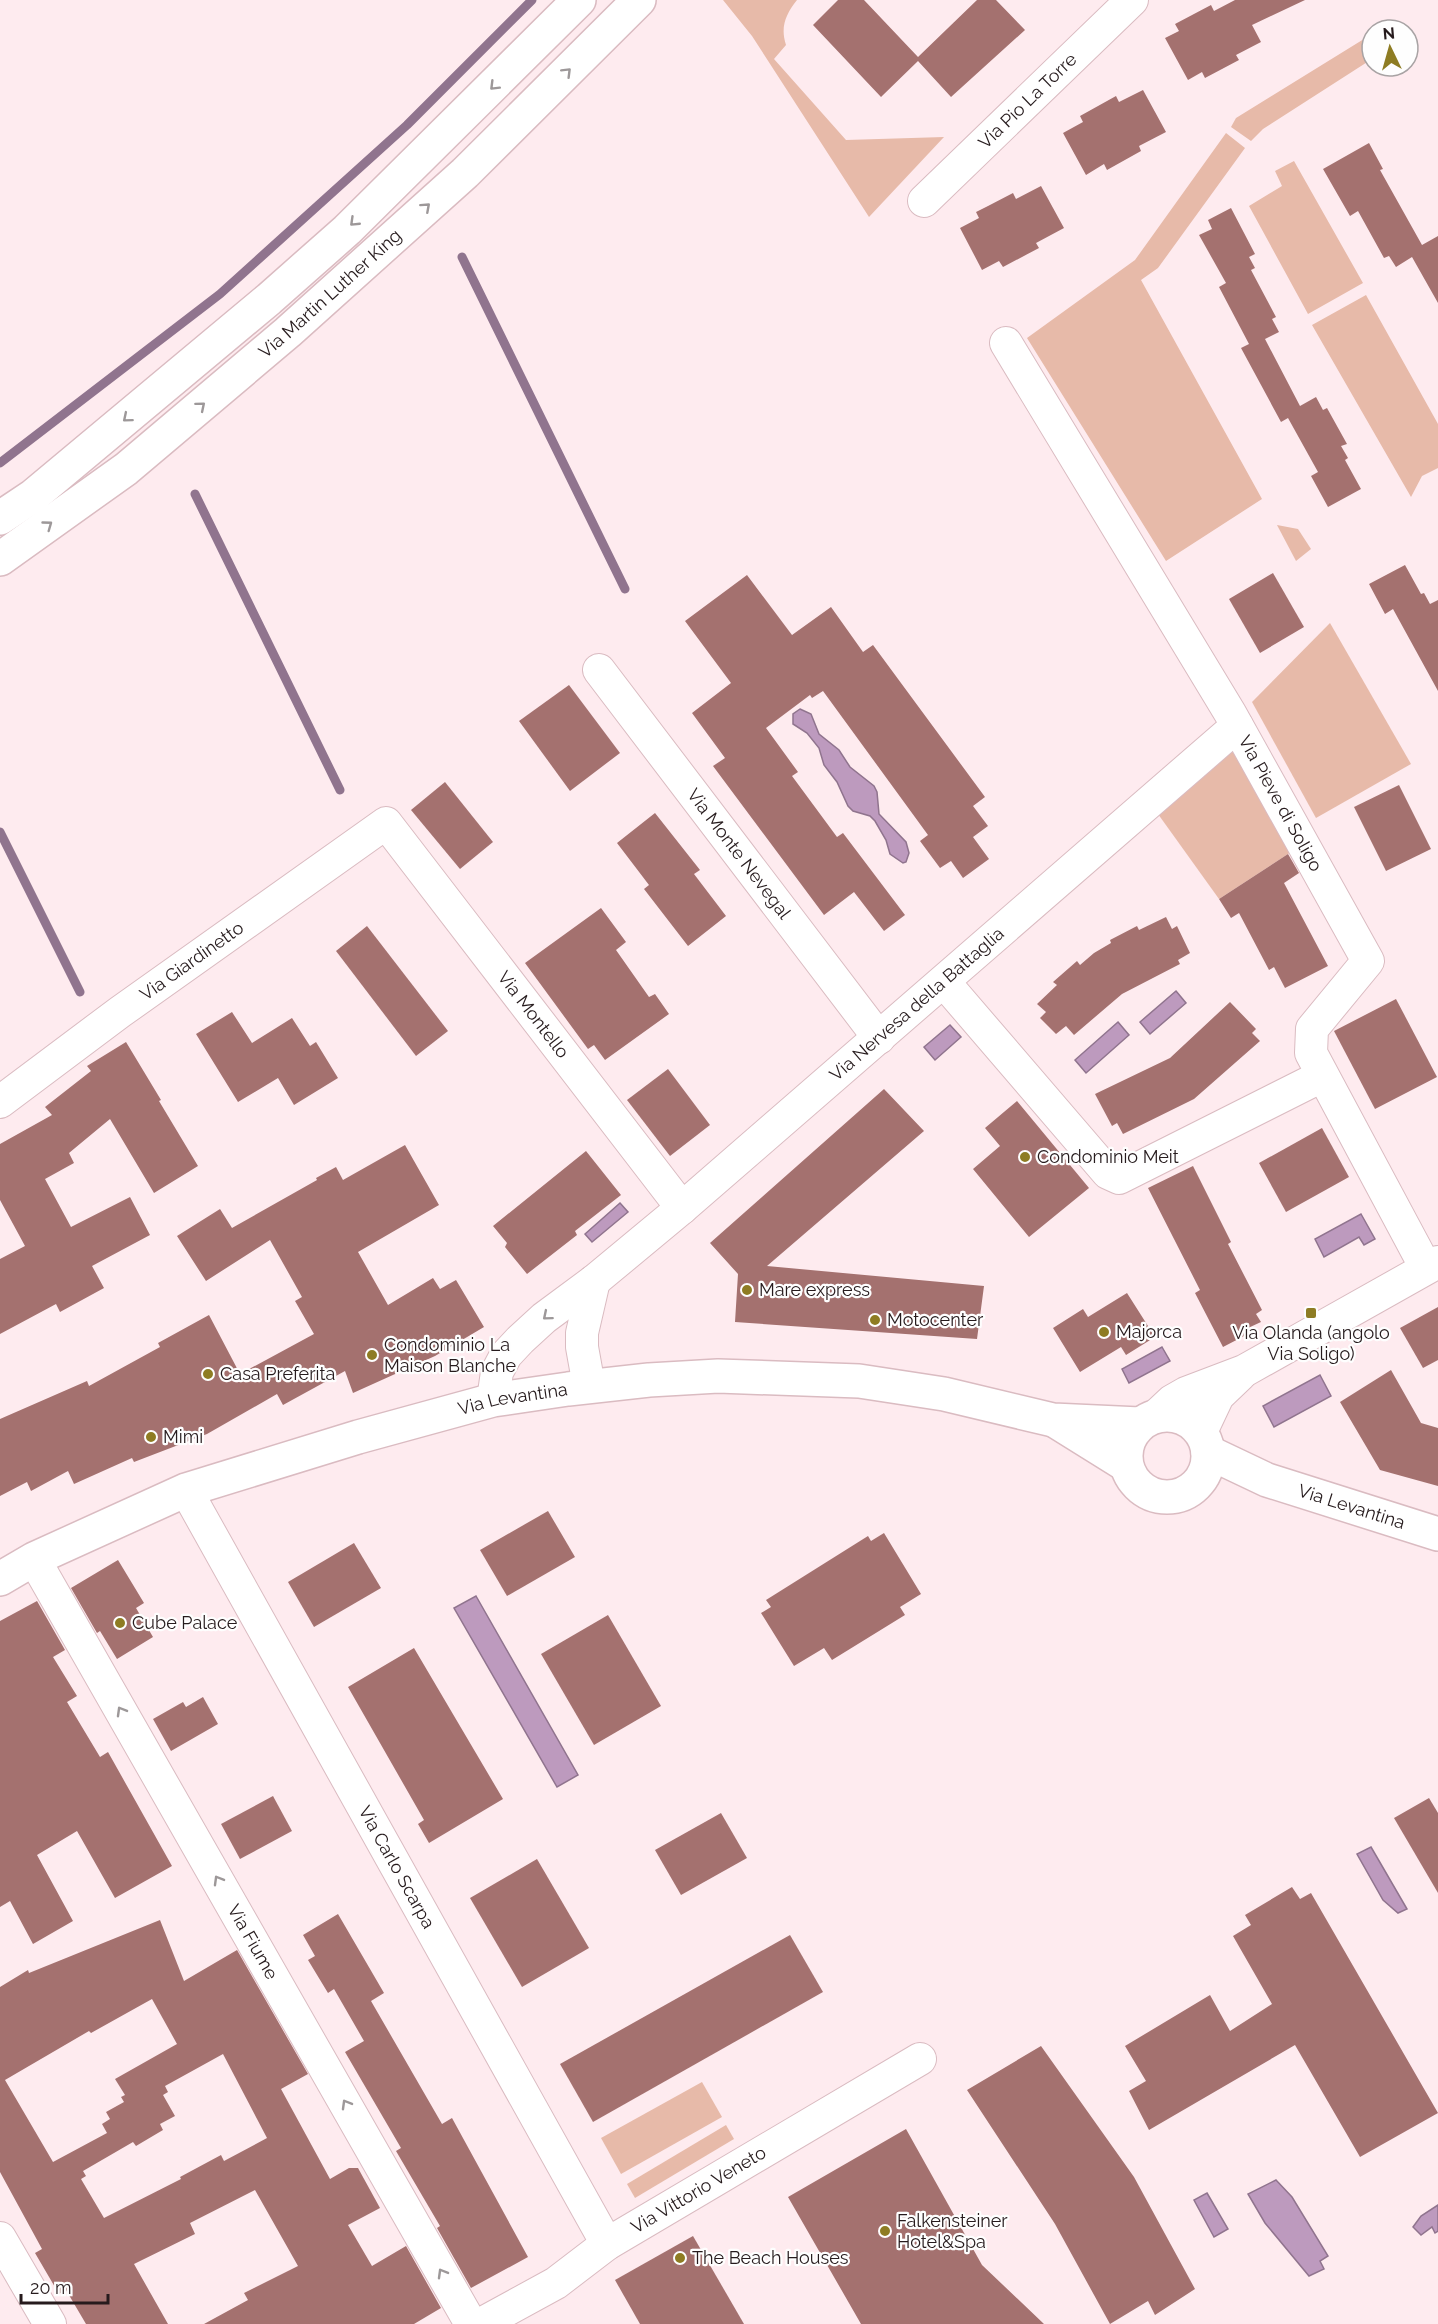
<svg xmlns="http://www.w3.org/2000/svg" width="1438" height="2324" font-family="Raleway,sans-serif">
	<rect width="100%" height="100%" fill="#feebef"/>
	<g fill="#e7baa9">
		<path d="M723 0H797C786 14 780 27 786 45L774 59 846 140 944 137 869 217 752 36Z"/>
		<polygon points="1372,34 1372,59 1263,129 1251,141 1231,127 1236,118"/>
		<polygon points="1226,133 1245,148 1158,268 1141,280 1262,499 1166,561 1027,338 1135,260"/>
		<polygon points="1294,161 1363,283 1308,314 1249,206 1282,186 1275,171"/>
		<polygon points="1366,295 1438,424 1438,468 1422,476 1411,497 1312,325"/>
		<polygon points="1277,525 1298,529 1311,549 1296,561"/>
		<polygon points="1330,623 1411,764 1316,818 1252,702"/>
		<polygon points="1234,752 1291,852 1219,899 1158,814 1226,753"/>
		<polygon points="702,2082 722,2117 621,2174 601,2138"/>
		<polygon points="726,2125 734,2139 635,2198 627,2184"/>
	</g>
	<g fill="#bd9abe" stroke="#90748e" stroke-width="1.5">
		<polygon points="800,709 811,714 819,734 839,750 850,767 874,786 877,792 879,814 906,842 909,853 906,862 903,863 890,854 886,840 875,821 870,816 853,811 848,806 837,782 824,765 819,748 807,733 793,724 793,714"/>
		<polygon points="1176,991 1186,1003 1150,1034 1140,1022"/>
		<polygon points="1118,1022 1129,1035 1086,1073 1075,1060"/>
		<polygon points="950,1025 961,1037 935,1060 924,1047"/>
		<polygon points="620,1203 628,1212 592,1242 585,1234"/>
		<polygon points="1361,1214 1375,1239 1364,1245 1359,1237 1324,1257 1315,1239"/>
		<polygon points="1162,1347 1170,1361 1129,1383 1122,1369"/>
		<polygon points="1320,1375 1331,1396 1274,1427 1263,1406"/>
		<polygon points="476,1596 578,1775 557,1787 454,1608"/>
		<polygon points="1371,1847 1407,1909 1398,1913 1383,1900 1357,1854"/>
		<polygon points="1276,2180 1292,2197 1328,2256 1320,2261 1324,2269 1309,2276 1265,2223 1248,2194"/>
		<polygon points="1207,2193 1228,2229 1214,2237 1194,2200"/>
		<polygon points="1438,2205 1438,2231 1435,2233 1432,2227 1421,2235 1413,2227 1421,2216"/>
	</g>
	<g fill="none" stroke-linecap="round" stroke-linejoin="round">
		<g stroke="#90748e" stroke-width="9">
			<polyline points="462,257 625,589"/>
			<polyline points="0,463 220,294 407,125 532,0"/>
			<polyline points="195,494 340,790"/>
			<polyline points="0,832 80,992"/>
		</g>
	</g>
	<g fill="#a4716f" fill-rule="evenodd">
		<polygon points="838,0 864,0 918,57 977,0 996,0 1025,30 951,97 918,61 881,97 813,25"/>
		<polygon points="1235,0 1305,0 1252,25 1261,42 1236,55 1239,60 1205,78 1202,72 1188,80 1165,38 1179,31 1175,24 1211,5 1214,11"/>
		<polygon points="1143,90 1166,132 1139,146 1141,151 1107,170 1104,164 1086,175 1063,133 1083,122 1080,116 1116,96 1119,102"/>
		<polygon points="1369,143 1383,169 1380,170 1422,245 1438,236 1438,303 1412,257 1396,267 1389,256 1384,258 1358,211 1350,216 1323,169"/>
		<polygon points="1041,186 1064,228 1036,243 1039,248 1003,267 999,261 982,270 960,228 979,218 976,212 988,206 1013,193 1016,199"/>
		<polygon points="1231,208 1255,254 1249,257 1255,268 1251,270 1276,317 1272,319 1279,332 1265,339 1300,406 1316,397 1323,410 1327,408 1347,444 1341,446 1348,458 1345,460 1361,489 1328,507 1311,476 1318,472 1288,418 1281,422 1241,348 1249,344 1219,287 1226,283 1199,235 1212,229 1208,220"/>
		<polygon points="1405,565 1421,594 1424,593 1430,604 1438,600 1438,691 1393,609 1385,614 1369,584"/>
		<polygon points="1273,573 1304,627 1260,653 1229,599"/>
		<polygon points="747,575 792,635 831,607 863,652 873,645 985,797 973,806 988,826 973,837 989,859 963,878 951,861 940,868 920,841 928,835 823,691 812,698 810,695 766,728 798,772 792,776 837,837 843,833 905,915 884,931 854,892 824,915 713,766 725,758 692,713 731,683 685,621"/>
		<polygon points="569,685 620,753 570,791 519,721"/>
		<polygon points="445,782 493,842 460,869 411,810"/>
		<polygon points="1399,785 1431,849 1386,871 1354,807"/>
		<polygon points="655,813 700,870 694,874 726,916 688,946 644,889 649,885 617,843"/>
		<polygon points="1288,854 1299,873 1284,883 1328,966 1285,988 1274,967 1269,970 1239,913 1231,918 1219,899"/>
		<polygon points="601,908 626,942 616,950 649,997 655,994 669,1014 605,1060 594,1045 588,1049 525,963"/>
		<polygon points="1166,917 1172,929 1177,926 1190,953 1178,960 1180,964 1122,994 1074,1035 1066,1026 1056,1034 1040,1018 1046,1012 1037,1004 1057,985 1053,982 1077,961 1080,965 1094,953 1111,943 1110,940 1137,926 1139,930"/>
		<polygon points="367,926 448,1031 416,1056 336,951"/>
		<polygon points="1396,999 1437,1077 1375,1109 1334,1031"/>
		<polygon points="1230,1002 1256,1029 1252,1033 1260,1041 1194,1099 1123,1134 1117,1123 1112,1126 1095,1094 1170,1058"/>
		<polygon points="232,1012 252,1043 292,1018 310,1046 316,1042 338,1078 294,1105 278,1078 238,1102 196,1034"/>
		<polygon points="126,1042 161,1100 159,1101 198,1166 154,1193 110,1119 69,1153 74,1163 45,1179 71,1227 130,1197 150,1235 92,1266 104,1288 60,1312 56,1304 0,1334 0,1259 25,1246 0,1200 0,1144 52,1115 45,1107 91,1071 87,1066"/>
		<polygon points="668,1069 710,1125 670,1156 627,1100"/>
		<polygon points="884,1089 924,1131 767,1266 984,1286 977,1339 735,1322 738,1274 710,1243"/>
		<polygon points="1017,1101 1089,1188 1029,1237 973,1169 1000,1146 985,1128"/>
		<polygon points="1322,1128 1349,1177 1286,1212 1259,1163"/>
		<polygon points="405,1145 439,1205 358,1252 388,1305 433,1278 440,1289 456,1280 484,1327 435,1356 353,1393 345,1371 283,1405 277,1394 207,1434 134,1462 132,1458 74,1484 68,1471 31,1491 27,1482 0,1496 0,1419 87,1381 89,1386 160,1347 158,1343 209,1315 240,1374 314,1334 295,1301 302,1297 270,1240 206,1281 177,1236 220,1209 232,1228 317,1180 316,1178 336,1167 343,1180"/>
		<polygon points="586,1151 621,1195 575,1231 577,1235 527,1274 505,1247 507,1243 493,1226"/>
		<polygon points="1193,1166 1231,1242 1228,1244 1262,1310 1256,1314 1261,1322 1248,1328 1250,1333 1223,1347 1195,1293 1200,1290 1148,1188"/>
		<polygon points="1127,1293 1155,1337 1126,1355 1121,1347 1080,1372 1053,1328 1083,1309 1088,1317"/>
		<polygon points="1438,1307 1438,1360 1423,1368 1400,1328"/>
		<polygon points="1391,1370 1421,1423 1438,1428 1438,1486 1380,1470 1340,1402"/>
		<polygon points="548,1511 575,1557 507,1596 480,1550"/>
		<polygon points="884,1533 921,1594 900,1607 905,1615 832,1660 824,1648 794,1666 761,1613 771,1607 766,1600 868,1536 871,1541"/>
		<polygon points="354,1543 381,1588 314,1627 288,1582"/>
		<polygon points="118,1560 144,1603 136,1608 153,1637 117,1659 100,1631 97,1633 71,1588"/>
		<polygon points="37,1601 65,1650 53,1657 77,1696 67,1702 100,1757 108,1752 172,1866 115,1898 77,1831 37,1855 73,1921 33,1944 10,1901 0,1907 0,1621"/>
		<polygon points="608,1615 661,1706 594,1745 541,1654"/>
		<polygon points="414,1648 503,1799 429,1843 418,1824 424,1820 348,1687"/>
		<polygon points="203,1697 218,1724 171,1751 153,1719 183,1702 186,1707"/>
		<polygon points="273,1796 292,1831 240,1859 221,1824"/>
		<polygon points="1429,1798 1438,1813 1438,1893 1394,1818"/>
		<polygon points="721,1813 747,1858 681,1895 655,1850"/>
		<polygon points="537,1859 589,1948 522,1987 470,1898"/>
		<polygon points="1292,1887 1300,1899 1311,1893 1438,2113 1360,2157 1295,2045 1149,2130 1129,2091 1146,2081 1125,2046 1210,1995 1230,2031 1272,2004 1233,1936 1251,1925 1245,1915"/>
		<polygon points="338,1914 384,1993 371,2001 442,2124 452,2118 528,2257 471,2288 437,2228 440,2226 396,2151 401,2148 345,2052 364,2041 334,1989 328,1993 308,1960 315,1956 303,1935"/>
		<path d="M160 1920 184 1981 237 1950 308 2074 281 2089 330 2179 349 2168H358L380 2208 348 2225 372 2266 406 2246 441 2308 414 2324H204L248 2300 244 2293 298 2266 255 2190 190 2223 195 2234 134 2264 168 2324H86L66 2290 59 2294 35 2253 42 2249 0 2172V1987L28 1970 29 1973ZM152 1999 177 2044 115 2079 125 2095 121 2097 124 2102 106 2112 110 2119 102 2124 107 2133 53 2162 5 2080 89 2031 91 2033ZM223 2054 267 2138 224 2161 221 2155 180 2177 181 2179 104 2218 81 2179 86 2176 83 2171 133 2142 136 2146 163 2130 160 2124 175 2116 163 2095 168 2092 165 2086Z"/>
		<polygon points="790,1935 823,1992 593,2122 560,2064"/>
		<polygon points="1041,2046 1134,2177 1195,2289 1155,2315 1148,2301 1110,2324 1055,2224 967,2090"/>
		<polygon points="906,2129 982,2265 1044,2324 861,2324 788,2197"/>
		<polygon points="693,2236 744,2324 640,2324 615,2280"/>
	</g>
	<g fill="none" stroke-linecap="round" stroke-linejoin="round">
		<defs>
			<g id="street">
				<path id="s1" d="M924 201 1132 0"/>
				<path id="s2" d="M1006 343 1230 713 1368 961 1312 1029 1311 1053 1426 1268"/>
				<path id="s3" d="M599 670 879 1038"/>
				<polyline points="944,982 1108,1173 1119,1178 1322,1076"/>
				<path id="s4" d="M0 1102 120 1012 386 823 682 1208"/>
				<polyline points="589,1386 582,1347 582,1333 594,1281"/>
				<path id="s5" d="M493 1400 497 1372 506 1355 520 1340 544 1318 594 1281 682 1208 1237 726"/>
				<polyline points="1156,1416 1172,1401 1186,1393 1244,1371 1438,1262"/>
				<polyline points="1201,1432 1218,1396 1240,1375"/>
				<path id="s6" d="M186 1490 607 2244"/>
				<path id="s7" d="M34 1559 471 2324"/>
				<polyline points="0,2238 50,2324"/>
				<path id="s8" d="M481 2324 556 2283 607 2244 920 2059"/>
			</g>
			<g id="secondary">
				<polyline points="0,518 33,496 269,299 347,230 579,0"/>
				<path id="s9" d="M0 559 126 469 288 332 465 173 639 0"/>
				<circle cx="1167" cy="1456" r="41"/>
				<polyline points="1057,1422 1126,1465"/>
				<path id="s10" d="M1208 1452 1267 1480 1438 1534"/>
				<path id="s11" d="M0 1579 34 1559 186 1490 358 1437 493 1400 568 1389 649 1380 718 1376 859 1381 944 1394 1053 1420 1140 1424"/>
			</g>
		</defs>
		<use href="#street" stroke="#dabbc1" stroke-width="34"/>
		<use href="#secondary" stroke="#dabbc1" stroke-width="36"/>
		<use href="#street" stroke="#fff" stroke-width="32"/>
		<use href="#secondary" stroke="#fff" stroke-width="33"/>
	</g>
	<defs><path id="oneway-chevron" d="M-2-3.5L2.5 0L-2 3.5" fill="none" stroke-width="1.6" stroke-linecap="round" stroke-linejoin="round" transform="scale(1.5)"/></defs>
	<g stroke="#9d9899">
		<use href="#oneway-chevron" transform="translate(567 72) rotate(-45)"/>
		<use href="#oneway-chevron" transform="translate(494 86) rotate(135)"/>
		<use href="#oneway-chevron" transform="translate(426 207) rotate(-42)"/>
		<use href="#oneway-chevron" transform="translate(354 222) rotate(136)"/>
		<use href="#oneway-chevron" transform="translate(201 406) rotate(-40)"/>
		<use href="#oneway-chevron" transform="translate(127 418) rotate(140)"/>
		<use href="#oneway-chevron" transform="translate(48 525) rotate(-36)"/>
		<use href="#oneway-chevron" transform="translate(547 1316) rotate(140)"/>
		<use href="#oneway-chevron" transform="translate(121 1711) rotate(-120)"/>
		<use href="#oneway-chevron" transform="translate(218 1880) rotate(-120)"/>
		<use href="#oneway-chevron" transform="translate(346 2104) rotate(-120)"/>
		<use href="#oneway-chevron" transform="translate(442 2273) rotate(-120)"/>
	</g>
	<g fill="#8e7c23" stroke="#fefefe" stroke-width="2">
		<circle cx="1025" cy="1157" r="6"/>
		<circle cx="747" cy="1290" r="6"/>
		<rect x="1305" y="1307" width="12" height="12" rx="3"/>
		<circle cx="875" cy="1320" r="6"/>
		<circle cx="1104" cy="1332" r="6"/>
		<circle cx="372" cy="1355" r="6"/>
		<circle cx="208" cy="1374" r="6"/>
		<circle cx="151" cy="1437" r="6"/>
		<circle cx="120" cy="1623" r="6"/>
		<circle cx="885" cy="2231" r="6"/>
		<circle cx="680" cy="2258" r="6"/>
	</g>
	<g text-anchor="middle" stroke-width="4.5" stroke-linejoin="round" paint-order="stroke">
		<g font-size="18" fill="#261b1d" stroke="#fefefe">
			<text dy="6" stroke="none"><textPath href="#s1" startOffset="144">Via Pio La Torre</textPath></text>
			<text dy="6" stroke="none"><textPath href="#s9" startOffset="424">Via Martin Luther King</textPath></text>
			<text dy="6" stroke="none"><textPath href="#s2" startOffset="536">Via Pieve di Soligo</textPath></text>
			<text dy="6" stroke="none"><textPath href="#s3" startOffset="231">Via Monte Nevegal</textPath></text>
			<text dy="6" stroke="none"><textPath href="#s4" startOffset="238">Via Giardinetto</textPath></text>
			<text dy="6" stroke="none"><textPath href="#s5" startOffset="588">Via Nervesa della Battaglia</textPath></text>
			<text dy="6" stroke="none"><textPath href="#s4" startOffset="718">Via Montello</textPath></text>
			<text dy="6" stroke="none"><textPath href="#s11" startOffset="546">Via Levantina</textPath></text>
			<text dy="6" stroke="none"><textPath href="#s10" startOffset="154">Via Levantina</textPath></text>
			<text dy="6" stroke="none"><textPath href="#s6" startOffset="432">Via Carlo Scarpa</textPath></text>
			<text dy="6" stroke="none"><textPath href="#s7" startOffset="441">Via Fiume</textPath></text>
			<text dy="6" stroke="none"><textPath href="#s8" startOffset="256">Via Vittorio Veneto</textPath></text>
		</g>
		<g font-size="18" fill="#261b1d" stroke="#fefefe" text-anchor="start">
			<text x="1037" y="1163">Condominio Meit</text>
			<text x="759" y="1296">Mare express</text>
			<text x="887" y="1326">Motocenter</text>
			<text x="1116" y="1338">Majorca</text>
			<text x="1311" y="1339" text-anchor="middle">Via Olanda (angolo<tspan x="1311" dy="21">Via Soligo)</tspan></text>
			<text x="384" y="1351">Condominio La<tspan x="384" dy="21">Maison Blanche</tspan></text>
			<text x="220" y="1380">Casa Preferita</text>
			<text x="163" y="1443">Mimi</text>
			<text x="132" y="1629">Cube Palace</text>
			<text x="897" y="2227">Falkensteiner<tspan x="897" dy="21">Hotel&amp;Spa</tspan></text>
			<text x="692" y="2264">The Beach Houses</text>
		</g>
	</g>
	<g transform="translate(1390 48) rotate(355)"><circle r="28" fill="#fefefe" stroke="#a8a3a4" stroke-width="1.5"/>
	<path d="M0-4.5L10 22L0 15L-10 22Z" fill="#8e7c23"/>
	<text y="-9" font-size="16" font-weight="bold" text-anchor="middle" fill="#261b1d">N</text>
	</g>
	<path d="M21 2294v9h87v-9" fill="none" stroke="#261b1d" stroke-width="3"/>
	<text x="30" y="2294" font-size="18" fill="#261b1d" stroke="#fefefe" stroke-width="4.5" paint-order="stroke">20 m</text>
</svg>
